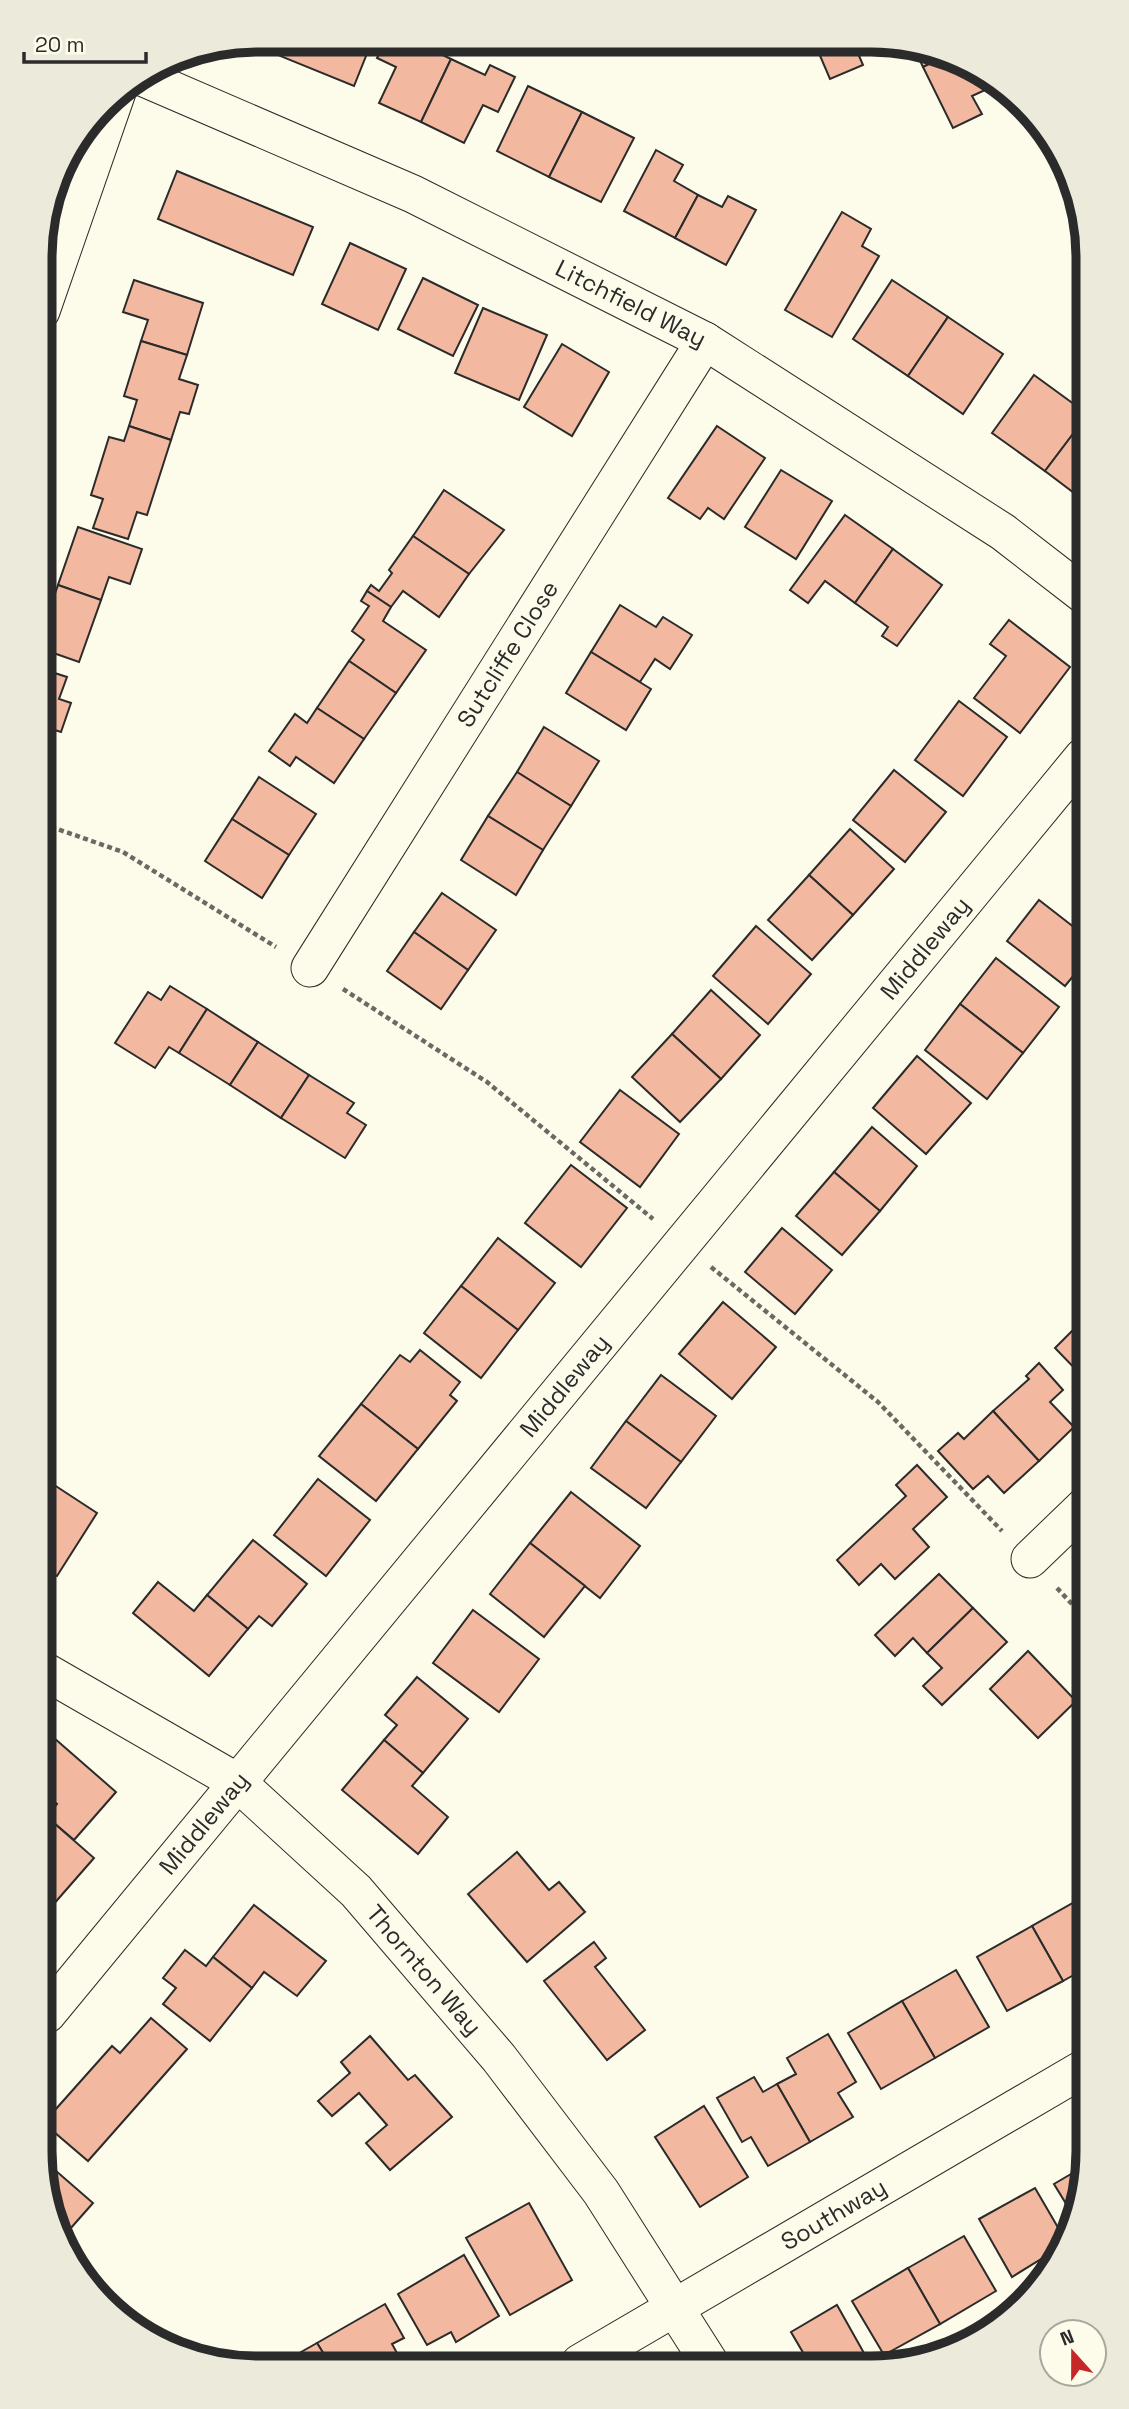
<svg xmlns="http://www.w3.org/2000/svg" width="1129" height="2409" font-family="'Space Grotesk',sans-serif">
	<rect width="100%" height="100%" fill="#fdfbea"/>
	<g fill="#f2b8a0" stroke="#2b2b2b" stroke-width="2">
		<polygon points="257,40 372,41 354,86 246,42"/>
		<polygon points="386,41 414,41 451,59 421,122 379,103 396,67 377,58"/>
		<polygon points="815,44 854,44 863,65 830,79"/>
		<polygon points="912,44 914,44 941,58 923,67"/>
		<polygon points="941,58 996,85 972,96 982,114 953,128 923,67"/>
		<polygon points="451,59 485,75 490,65 515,77 498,112 483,105 464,143 421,122"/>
		<polygon points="528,86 582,112 549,177 497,151"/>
		<polygon points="582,112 634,138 601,202 549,177"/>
		<polygon points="656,150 683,165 674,181 698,195 675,238 624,211"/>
		<polygon points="177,171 313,227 293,275 158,219"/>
		<polygon points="698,195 722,207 728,196 756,210 726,265 675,238"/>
		<polygon points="842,212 871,229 862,246 879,256 832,337 785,310"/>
		<polygon points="350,243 406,269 378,330 322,304"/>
		<polygon points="423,278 478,305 453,356 398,329"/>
		<polygon points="134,280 203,303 187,355 141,341 148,320 123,312"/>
		<polygon points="892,280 948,317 908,376 853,339"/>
		<polygon points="483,308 547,335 519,400 455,373"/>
		<polygon points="948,317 1003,354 963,414 908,376"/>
		<polygon points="141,341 187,355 179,379 198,385 189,414 180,412 171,440 129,426 137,400 124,396"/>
		<polygon points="562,344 609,372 572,436 524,407"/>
		<polygon points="1034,375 1082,410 1082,422 1045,471 992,433"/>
		<polygon points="1082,422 1082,499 1045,471"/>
		<polygon points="129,426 171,440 147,515 137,512 128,539 93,528 103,499 91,495 109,437 124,441"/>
		<polygon points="717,426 765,458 724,519 708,508 700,519 668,498"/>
		<polygon points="781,470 832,501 796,559 745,527"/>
		<polygon points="444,490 504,530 469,574 413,536"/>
		<polygon points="845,515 893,549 855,603 825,581 808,603 790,590"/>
		<polygon points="78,527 142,549 130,584 109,577 101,600 58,585"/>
		<polygon points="413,536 469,574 439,617 403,591 391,607 367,591 371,585 379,591 392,573 389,570"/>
		<polygon points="893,549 942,585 897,646 882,636 888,627 855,603"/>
		<polygon points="58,585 101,600 79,662 42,649 42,602 51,605"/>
		<polygon points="367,591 391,607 383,621 426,650 396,693 349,661 364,640 352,631 369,606 361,601"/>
		<polygon points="620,605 656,627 663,617 692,635 670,669 655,659 640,682 591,652"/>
		<polygon points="1009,620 1070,667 1020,733 974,698 1006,656 990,644"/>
		<polygon points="591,652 651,689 626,730 566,693"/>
		<polygon points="349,661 396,693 364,739 317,708"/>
		<polygon points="42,669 67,677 59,699 71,703 61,732 42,726"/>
		<polygon points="959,701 1007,737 963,796 915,760"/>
		<polygon points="317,708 364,739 334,783 296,757 290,766 269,751 295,714 307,723"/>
		<polygon points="544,727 599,761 571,806 517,772"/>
		<polygon points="43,744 53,747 43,782"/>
		<polygon points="894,770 946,812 905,862 853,820"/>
		<polygon points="517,772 571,806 543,850 488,816"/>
		<polygon points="259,777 316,814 289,855 232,819"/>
		<polygon points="488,816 543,850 516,895 461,860"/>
		<polygon points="232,819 289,855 262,898 205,861"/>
		<polygon points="850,829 894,869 853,915 809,875"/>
		<polygon points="809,875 853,915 812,960 768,920"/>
		<polygon points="442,893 496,930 468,970 414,932"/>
		<polygon points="1039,900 1084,935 1084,963 1065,986 1007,941"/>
		<polygon points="756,926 811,974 768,1024 713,976"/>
		<polygon points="414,932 468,970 441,1009 387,971"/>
		<polygon points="996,958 1059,1007 1023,1053 960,1004"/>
		<polygon points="170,986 207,1009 179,1053 169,1047 155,1068 115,1043 148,992 161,1000"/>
		<polygon points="711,990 760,1035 721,1079 672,1034"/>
		<polygon points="960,1004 1023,1053 987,1099 925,1050"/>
		<polygon points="207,1009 258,1042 230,1085 179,1053"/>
		<polygon points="672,1034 721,1079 680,1122 632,1077"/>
		<polygon points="258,1042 309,1075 281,1118 230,1085"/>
		<polygon points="917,1056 971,1103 926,1154 873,1108"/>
		<polygon points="309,1075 354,1103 347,1113 366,1125 345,1158 281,1118"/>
		<polygon points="620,1090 679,1134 640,1187 580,1142"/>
		<polygon points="872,1127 917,1166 880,1211 834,1172"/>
		<polygon points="571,1165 627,1208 581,1267 525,1223"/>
		<polygon points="834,1172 880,1211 842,1255 796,1216"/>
		<polygon points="782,1228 832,1270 795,1314 745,1272"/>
		<polygon points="498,1238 555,1283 518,1330 461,1286"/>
		<polygon points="461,1286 518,1330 481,1378 424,1333"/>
		<polygon points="723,1302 776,1347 732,1399 679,1354"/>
		<polygon points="1085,1318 1085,1379 1055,1348"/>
		<polygon points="420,1350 460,1382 450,1395 457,1401 418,1449 361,1404 400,1355 410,1362"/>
		<polygon points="1039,1363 1063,1390 1050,1402 1074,1427 1039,1461 993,1411 1029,1379 1026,1376"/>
		<polygon points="661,1375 716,1416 681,1462 626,1421"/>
		<polygon points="361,1404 418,1449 376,1501 319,1456"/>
		<polygon points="993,1411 1039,1461 1004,1493 988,1476 973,1489 938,1451 958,1433 964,1439"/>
		<polygon points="626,1421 681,1462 646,1508 591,1468"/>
		<polygon points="917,1465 947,1497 913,1529 929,1547 895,1579 881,1564 859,1585 837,1560 906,1496 896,1485"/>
		<polygon points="45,1479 97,1513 57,1576 45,1569"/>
		<polygon points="318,1479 370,1520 326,1576 274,1535"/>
		<polygon points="571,1492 640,1546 600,1598 530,1543"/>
		<polygon points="253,1540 307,1584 272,1626 259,1616 248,1629 207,1595"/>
		<polygon points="530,1543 585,1586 544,1637 490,1594"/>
		<polygon points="939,1574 973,1608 927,1653 913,1638 895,1656 875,1635"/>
		<polygon points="158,1582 194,1611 207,1595 248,1629 209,1676 133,1613"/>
		<polygon points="973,1608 1007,1642 942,1705 923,1686 942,1668 927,1653"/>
		<polygon points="473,1610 539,1659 499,1712 433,1663"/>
		<polygon points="1028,1651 1076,1701 1038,1738 990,1689"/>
		<polygon points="417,1677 468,1719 423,1773 384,1740 397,1725 385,1715"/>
		<polygon points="46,1731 116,1792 74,1840 47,1817 57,1804 46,1795"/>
		<polygon points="384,1740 423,1773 412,1786 448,1817 418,1854 342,1790"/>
		<polygon points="47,1817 94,1858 52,1906 47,1902"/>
		<polygon points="517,1852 549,1890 559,1882 585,1912 527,1962 468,1894"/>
		<polygon points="1087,1895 1088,1967 1063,1981 1032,1926"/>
		<polygon points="254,1905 326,1961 297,1996 264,1972 252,1988 213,1957"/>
		<polygon points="1032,1926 1063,1981 1007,2011 977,1957"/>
		<polygon points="594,1942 606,1958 595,1967 645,2030 607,2060 544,1981"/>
		<polygon points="185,1950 206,1966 213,1957 252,1988 210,2041 163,2004 176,1988 163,1978"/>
		<polygon points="956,1970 989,2027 935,2058 902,2001"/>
		<polygon points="902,2001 935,2058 881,2089 848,2033"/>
		<polygon points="151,2018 187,2049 88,2161 47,2126 47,2119 112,2046 120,2053"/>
		<polygon points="828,2034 856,2082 838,2093 853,2117 810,2142 777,2084 796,2074 787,2058"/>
		<polygon points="370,2036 408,2080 415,2075 452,2117 390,2170 366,2143 387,2125 359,2093 332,2116 318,2101 350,2073 341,2062"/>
		<polygon points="754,2077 763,2092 777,2084 810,2142 768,2166 751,2137 742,2142 717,2098"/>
		<polygon points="704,2106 748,2177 700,2207 655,2137"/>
		<polygon points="48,2164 93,2203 70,2229 55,2217 53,2220 48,2208"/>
		<polygon points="1088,2164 1088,2166 1076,2220 1054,2184"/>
		<polygon points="1035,2188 1067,2243 1012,2277 979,2219"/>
		<polygon points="529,2203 572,2280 510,2315 466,2238"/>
		<polygon points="964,2236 996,2291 940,2324 908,2268"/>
		<polygon points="464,2255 499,2316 456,2342 451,2332 427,2345 398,2294"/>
		<polygon points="908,2268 940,2324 884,2355 852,2301"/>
		<polygon points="385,2304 404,2338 392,2344 403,2364 330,2364 317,2343"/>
		<polygon points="837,2305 869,2362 795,2362 805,2356 791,2332"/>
		<polygon points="317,2343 330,2364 280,2364"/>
	</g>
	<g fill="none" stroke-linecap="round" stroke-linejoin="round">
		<defs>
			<g id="minor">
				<path id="s1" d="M142 77 413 194 705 341 1003 532 1083 594"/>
				<polyline points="41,311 117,92"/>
				<path id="s2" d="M310 968 705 341"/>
				<polyline points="1030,1559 1086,1505"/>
				<path id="s3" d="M46 1672 237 1782 356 1891 499 2058 601 2192 709 2362"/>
				<path id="s4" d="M47 2014 1083 757"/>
				<path id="s5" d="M580 2363 1088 2066"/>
			</g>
		</defs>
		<use href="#minor" stroke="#2b2b2b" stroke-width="39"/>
		<g stroke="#6a6964" stroke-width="4.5" stroke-dasharray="5 3.5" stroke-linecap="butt">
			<polyline points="43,824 123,852 276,947"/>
			<polyline points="343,989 487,1082 653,1219"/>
			<polyline points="711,1267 878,1402 1002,1531"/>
			<polyline points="1057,1588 1086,1619"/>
		</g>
		<use href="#minor" stroke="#fdfbea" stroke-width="37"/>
	</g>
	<g text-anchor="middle" stroke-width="5" stroke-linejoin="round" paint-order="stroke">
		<g font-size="24" fill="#2b2b2b" stroke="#fdfbea">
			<text dy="8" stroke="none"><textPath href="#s1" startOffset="539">Litchfield Way</textPath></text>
			<text dy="8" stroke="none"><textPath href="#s2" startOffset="371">Sutcliffe Close</textPath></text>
			<text dy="8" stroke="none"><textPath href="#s4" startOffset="1381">Middleway</textPath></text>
			<text dy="8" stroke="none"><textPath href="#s4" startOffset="814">Middleway</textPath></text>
			<text dy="8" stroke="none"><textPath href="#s4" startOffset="247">Middleway</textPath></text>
			<text dy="8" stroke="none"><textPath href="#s3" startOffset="486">Thornton Way</textPath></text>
			<text dy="8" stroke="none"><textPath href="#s5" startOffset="294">Southway</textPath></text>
		</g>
	</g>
	<path d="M0 0H1129V2409H0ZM257 52H871A205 205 0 0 1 1076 257V2151A205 205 0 0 1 871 2356H257A205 205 0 0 1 52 2151V257A205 205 0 0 1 257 52Z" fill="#eceadb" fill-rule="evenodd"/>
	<path fill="none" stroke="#2b2b2b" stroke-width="9" d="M257 52H871A205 205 0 0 1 1076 257V2151A205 205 0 0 1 871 2356H257A205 205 0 0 1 52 2151V257A205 205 0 0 1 257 52Z"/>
	<g transform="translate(1073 2353) rotate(339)"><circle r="33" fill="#fdfbea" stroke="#a9a89e" stroke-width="2"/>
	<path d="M0-5L12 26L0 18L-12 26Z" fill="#c62828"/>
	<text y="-10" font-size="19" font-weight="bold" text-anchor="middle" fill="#2b2b2b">N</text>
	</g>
	<path d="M24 52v10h122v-10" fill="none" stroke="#2b2b2b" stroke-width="3.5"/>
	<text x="35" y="52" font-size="21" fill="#2b2b2b" stroke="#fdfbea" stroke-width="5" paint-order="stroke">20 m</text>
</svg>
